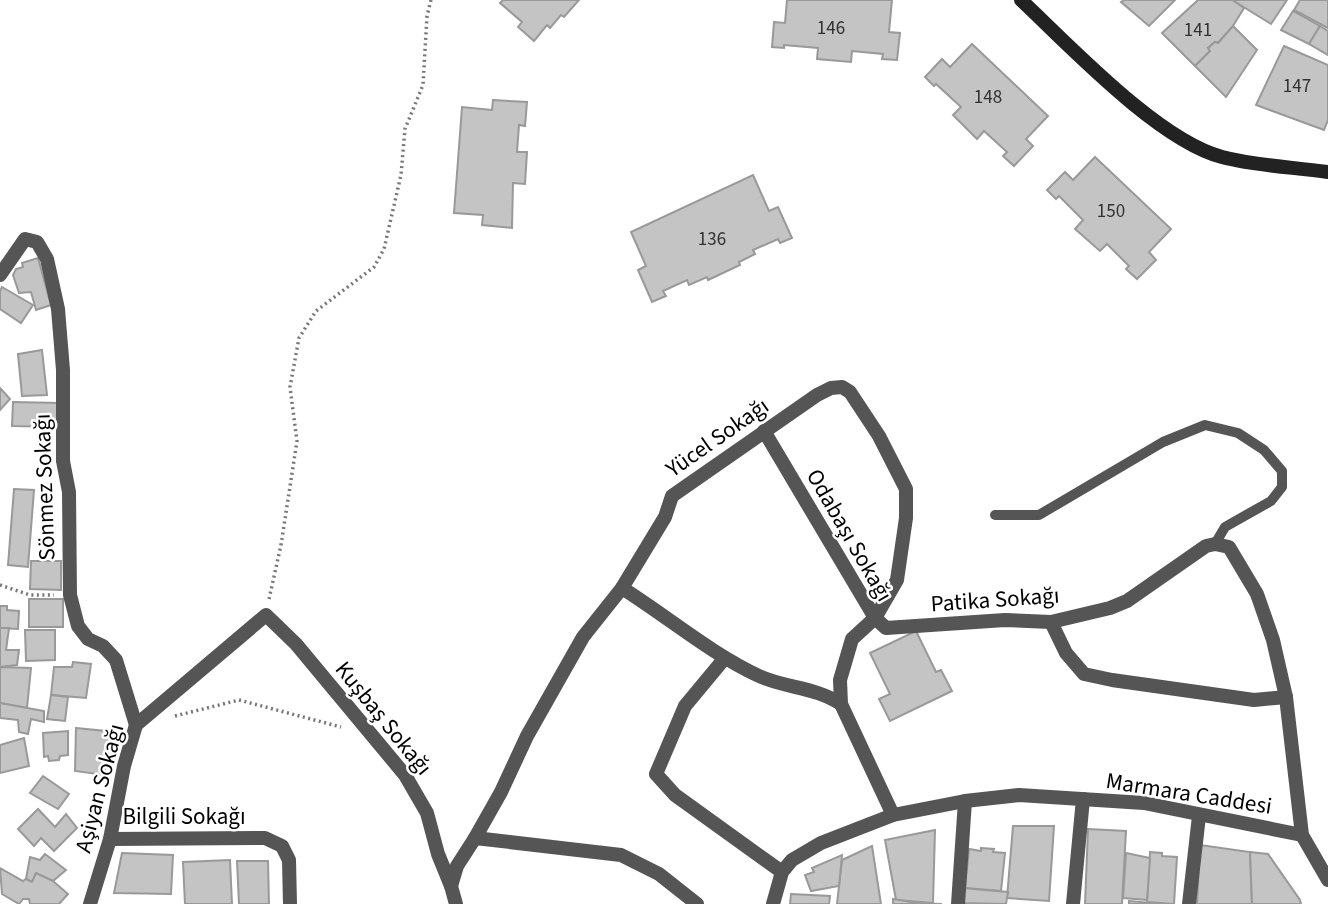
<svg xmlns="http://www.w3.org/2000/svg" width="1328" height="904" font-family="'Source Sans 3',sans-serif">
	<rect width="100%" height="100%" fill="#fff"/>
	<g fill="#c4c4c4" stroke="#999" stroke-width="2">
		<polygon points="503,0 579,0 564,17 561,15 550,28 547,25 534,41 518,27 522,22 500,3"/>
		<polygon points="787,0 892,0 889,32 900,33 897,60 882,59 883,54 852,51 851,62 817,59 818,48 784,45 784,48 772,47 774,22 785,23"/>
		<polygon points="1124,0 1175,0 1149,26 1121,2"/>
		<polygon points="1198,0 1233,0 1244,8 1233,26 1218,43 1215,42 1208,48 1210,51 1195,66 1162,33"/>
		<polygon points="1287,0 1271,24 1234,1 1235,0"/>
		<polygon points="1300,0 1328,0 1328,28 1294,10"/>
		<polygon points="1293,11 1320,26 1309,44 1281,30"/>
		<polygon points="1233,26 1257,50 1226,97 1195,66 1210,51 1208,48 1215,42 1218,43"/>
		<polygon points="1320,26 1328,31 1328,55 1309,44"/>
		<polygon points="972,44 1048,116 1026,139 1033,146 1014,166 1003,156 1007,152 984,131 977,139 953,115 961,107 936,84 934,86 925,77 942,59 950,67"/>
		<polygon points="1284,46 1328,65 1328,120 1324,130 1256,105"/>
		<polygon points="493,100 527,102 525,126 519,125 517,152 527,152 525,184 513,183 512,228 482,225 483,215 454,213 462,107 492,110"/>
		<polygon points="1095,157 1171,229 1149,252 1156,260 1137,279 1126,269 1129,266 1107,244 1100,251 1075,229 1083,220 1059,196 1056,199 1047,190 1065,172 1073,180"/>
		<polygon points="753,175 769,211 778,207 792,238 780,243 778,239 753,250 755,254 739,262 740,265 708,280 707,277 689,285 687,280 663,291 666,296 652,302 638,270 646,266 631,232"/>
		<polygon points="38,258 51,305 36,310 31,292 19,293 13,275 16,269 23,267 22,263"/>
		<polygon points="2,287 33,305 21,323 0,309 0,291"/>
		<polygon points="42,350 47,395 22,396 18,354"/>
		<polygon points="0,388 10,399 0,410"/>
		<polygon points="13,402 60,403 60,427 12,426"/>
		<polygon points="14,489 34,490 28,567 8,565"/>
		<polygon points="31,561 61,561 61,590 30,589"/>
		<rect x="29" y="599" width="34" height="28"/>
		<polygon points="0,606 7,606 7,610 19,611 18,629 0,628"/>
		<polygon points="0,628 9,628 6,650 19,650 17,665 0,667"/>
		<polygon points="25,630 55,630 55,660 26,661"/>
		<polygon points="916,631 936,672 941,670 952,691 890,721 879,699 890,694 870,653"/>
		<polygon points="73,662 91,664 86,698 51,695 54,667 72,667"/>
		<polygon points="0,667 31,668 27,708 0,703"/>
		<polygon points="51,695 68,697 65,721 47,719"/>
		<polygon points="0,703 44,711 44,722 31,719 28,734 19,732 18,720 0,718"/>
		<polygon points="76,728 116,732 113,747 109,747 104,775 75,771"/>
		<polygon points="68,731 68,755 60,756 59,760 49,761 48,756 44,757 43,733"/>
		<polygon points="24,738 29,766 0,773 0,745"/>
		<polygon points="43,776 69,794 58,809 30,793"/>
		<polygon points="38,809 55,827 66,814 77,828 54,851 41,838 34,846 18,829"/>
		<polygon points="1013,826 1054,826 1049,901 1007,898"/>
		<polygon points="1088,829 1126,831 1122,904 1085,904"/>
		<polygon points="935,830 933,903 896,900 885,840"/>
		<polygon points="1200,845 1250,852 1252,904 1197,904"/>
		<polygon points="872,846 881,904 837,904 842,860"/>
		<polygon points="981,848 994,849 993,852 1005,853 1001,891 965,888 969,849 981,851"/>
		<polygon points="1150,852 1162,853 1162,856 1177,857 1174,904 1147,902"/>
		<polygon points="1250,852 1268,854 1300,900 1301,904 1252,904"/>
		<polygon points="122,853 173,855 171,894 114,893"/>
		<polygon points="1126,853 1150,858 1147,900 1123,898"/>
		<polygon points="45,854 66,870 53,881 36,873 32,882 26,879 30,857 40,860"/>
		<polygon points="842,855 839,886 811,891 805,875 814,872 812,868"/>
		<polygon points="230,860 232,904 185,904 183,862"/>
		<polygon points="237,861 268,861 269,904 239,904"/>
		<polygon points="0,868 23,881 26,879 32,882 36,873 53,881 68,894 59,904 30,904 29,899 23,899 19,904 2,894"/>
		<polygon points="962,888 1008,892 1006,904 960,903"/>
		<polygon points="791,894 830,896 829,904 790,904"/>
		<polygon points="893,899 917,903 942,904 893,904"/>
		<polygon points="1129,901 1163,904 1129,904"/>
	</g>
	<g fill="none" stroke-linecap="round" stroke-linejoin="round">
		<g stroke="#777" stroke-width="3.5" stroke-dasharray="2 3.5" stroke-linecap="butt">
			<polyline points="0,585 30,595 54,595"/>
			<polyline points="269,599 281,545 297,441 290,387 299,338 316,311 374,267 384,249 401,175 405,129 423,85 427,16 431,0"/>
			<polyline points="175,716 239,700 341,727"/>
		</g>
		<polyline stroke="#555" stroke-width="10" points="995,515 1039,515 1163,442 1205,425 1238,433 1264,450 1282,471 1282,487 1271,501 1225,527 1215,544"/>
		<g stroke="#555" stroke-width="14">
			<polyline points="0,275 25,239 37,242 47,259 58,309 63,370 63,461 69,492 70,595 78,626 88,639 103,646 116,660 136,725"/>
			<polyline points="764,431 875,618 852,639 840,680 841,704 893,815"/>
			<path d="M622 588C668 617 710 653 759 676 785 688 816 687 841 704"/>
			<polyline points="1051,622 1066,653 1084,674 1112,680 1254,700 1286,697"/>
			<polyline points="724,659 685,706 656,774 675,795 782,872"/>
			<polyline points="475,838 621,855 659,874 697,904"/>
			<polyline points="110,839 265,838 282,846 289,860 290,904"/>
			<polyline points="451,886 457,866 475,838 501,792 527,736 583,637 622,588 665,517 672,496 817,395 831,388 842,387 850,392 879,436 906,489 906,518 897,580 875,618 886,628 1005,620 1051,622 1110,608 1127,601 1206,546 1215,544 1229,547 1257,594 1273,640 1286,697 1302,835 1328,880"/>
			<polyline points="90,904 110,839 124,766 136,725 266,615 296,644 405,775 427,813 438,854 451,886 456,904"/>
			<polyline points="773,904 782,872 792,860 821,843 893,815 965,801 1019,795 1144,803 1302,835"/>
			<polyline points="958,904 965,801"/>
			<polyline points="1073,904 1083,799"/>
			<polyline points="1189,904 1199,816"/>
		</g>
		<path stroke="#222" stroke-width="14" d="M1021 0C1070 46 1158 140 1222 157 1256 166 1293 167 1328 172"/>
	</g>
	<g text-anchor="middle" stroke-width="5" stroke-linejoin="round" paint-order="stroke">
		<g font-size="19" fill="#313131">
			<text x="831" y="34">146</text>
			<text x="1198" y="36">141</text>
			<text x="1297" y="92">147</text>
			<text x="988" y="103">148</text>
			<text x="1111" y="217">150</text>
			<text x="712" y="245">136</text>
		</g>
		<g font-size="23" fill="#000" stroke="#fff">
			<text transform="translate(717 437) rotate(-35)" y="8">Yücel Sokağı</text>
			<text transform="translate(44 487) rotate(-92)" y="8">Sönmez Sokağı</text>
			<text transform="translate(850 535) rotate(60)" y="8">Odabaşı Sokağı</text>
			<text transform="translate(995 599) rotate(-4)" y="8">Patika Sokağı</text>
			<text transform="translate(384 718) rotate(51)" y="8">Kuşbaş Sokağı</text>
			<text transform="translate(99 788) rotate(-75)" y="8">Aşiyan Sokağı</text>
			<text transform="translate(1189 793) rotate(9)" y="8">Marmara Caddesi</text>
			<text x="184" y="824">Bilgili Sokağı</text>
		</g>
	</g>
</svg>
